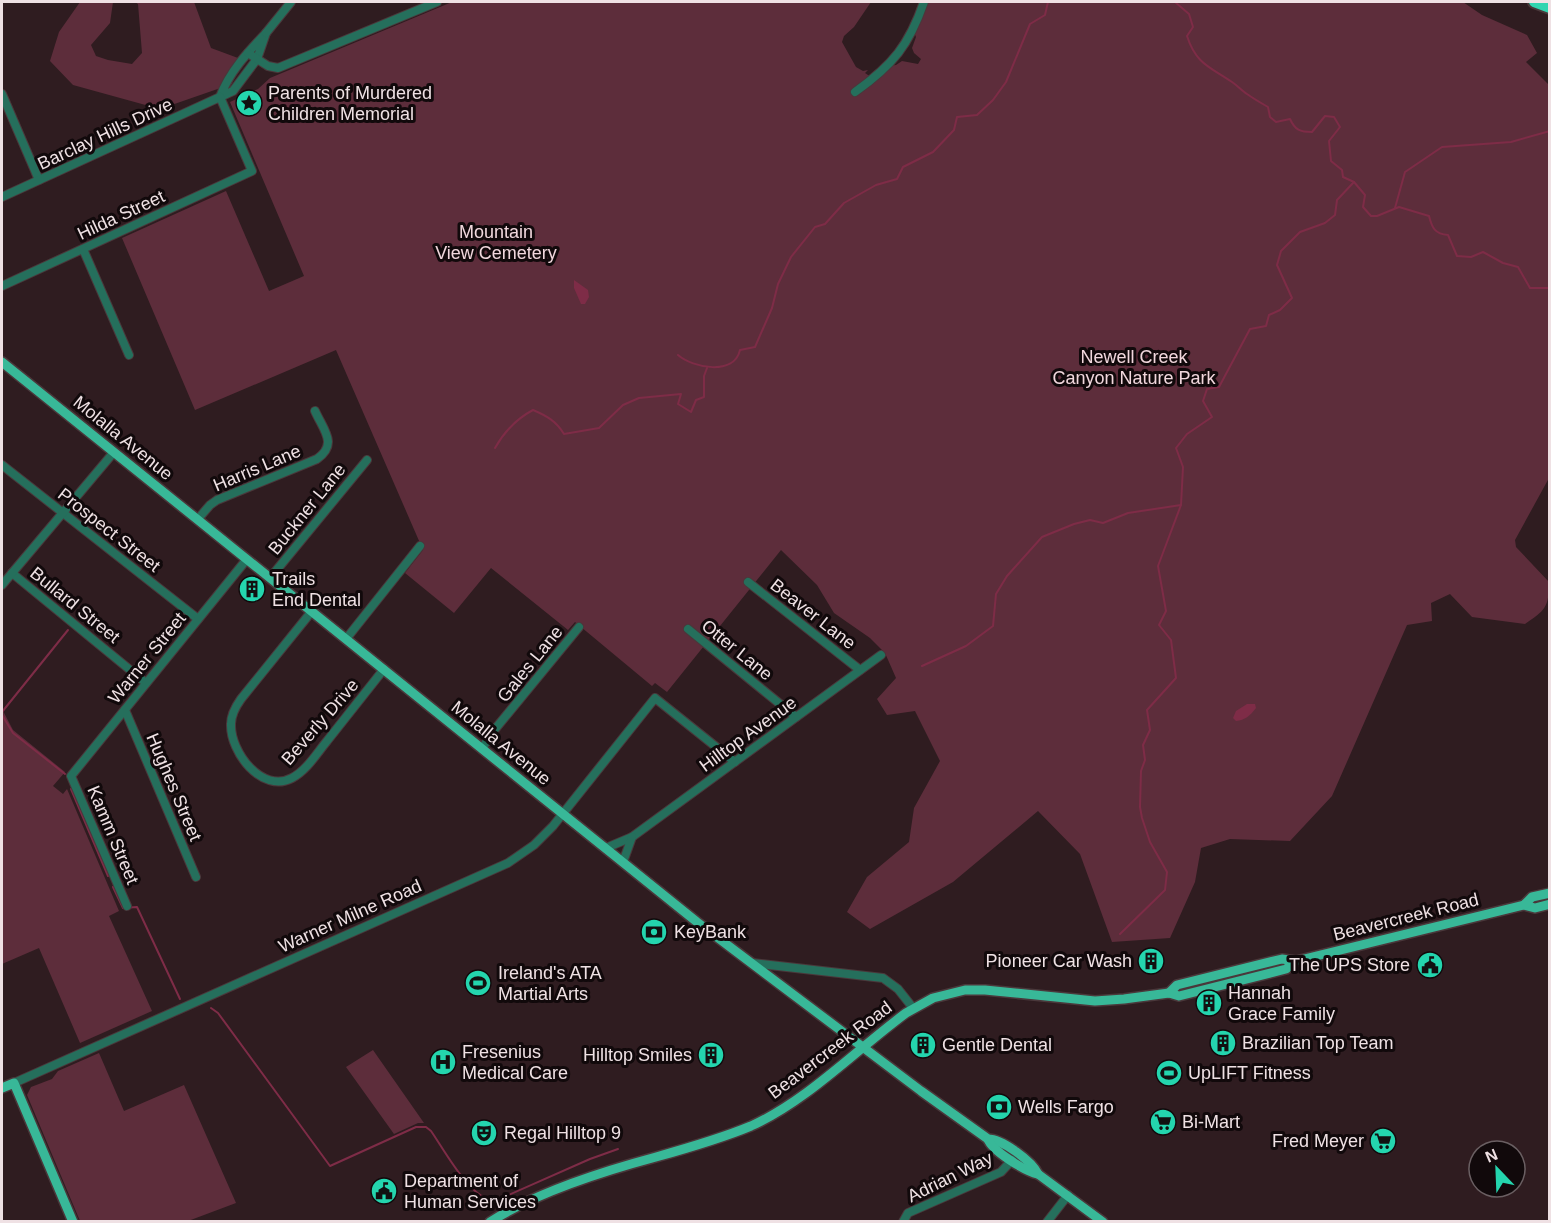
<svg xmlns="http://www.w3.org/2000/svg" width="1551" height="1223" font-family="Helvetica,sans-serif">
	<rect width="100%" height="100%" fill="#2f1c20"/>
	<g fill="#5d2d3b">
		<polygon points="80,2 113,2 110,23 91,45 96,56 108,60 132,64 142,53 138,4 135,2 194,2 211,48 238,58 232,84 160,109 73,85 50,61 59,32"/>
		<path d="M452 2H871L854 27 844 36 842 42 856 67 863 71 868 70 865 73 871 77 887 66 896 65 902 61 918 64 921 59 914 53 912 48 916 37 914 32 921 2H1463L1482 15 1527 35 1537 53 1526 62 1549 85V478L1515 540 1516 547 1549 582C1549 608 1545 610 1525 624L1472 617 1450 594 1431 603 1432 621 1407 625 1332 796 1290 841 1230 839 1201 848 1195 882 1170 938 1112 942 1080 854 1038 811 953 882 870 929 847 912 867 877 909 842 914 808 940 761 915 711 887 715 877 699 896 678 885 653 870 638 834 613 817 585 781 550 667 692 655 683 652 686 575 622 568 630 491 568 454 613 405 573 423 550 336 350 195 410 122 238 226 191 269 291 304 276 230 102 258 89 270 78Z"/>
		<polygon points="2,709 13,730 65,772 53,786 63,794 67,789 119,911 109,916 152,1011 80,1043 39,948 2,964"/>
		<polygon points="373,1050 424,1123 418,1123 394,1134 346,1067"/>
		<polygon points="99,1053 124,1111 184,1085 236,1203 188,1221 80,1221 27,1095 31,1087 52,1079 58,1071"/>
	</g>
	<g fill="#7e2c47">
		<polygon points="574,280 588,290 589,297 585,304 581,304 574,288"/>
		<path d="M1247 704H1255L1256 708C1250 716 1245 720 1236 721L1233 718 1236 711Z"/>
	</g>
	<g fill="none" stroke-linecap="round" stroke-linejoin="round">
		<g stroke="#7e2c47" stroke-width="2">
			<path d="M1175 2 1189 14 1193 27 1187 36C1196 64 1210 67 1232 82 1238 86 1242 91 1247 94 1254 99 1261 103 1268 107L1270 117 1276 122 1290 119C1295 130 1300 132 1312 132L1325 116 1334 117 1340 127 1329 141 1331 161 1342 170 1343 177 1354 182 1365 195 1363 207 1371 216H1377L1399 207 1429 216C1432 228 1435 234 1448 235L1457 256 1471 257 1483 252 1503 263 1518 267 1530 288H1550"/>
			<polyline points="1395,208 1405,172 1442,147 1511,142 1550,131"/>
			<path d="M678 355C693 368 734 376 740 350L755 347 772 308 778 284 791 257 815 227 825 224 844 203 876 185 897 179 903 167 933 152 954 130 957 117 977 115 993 100 1006 82 1030 24 1045 15 1048 2"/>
			<path d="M495 448C504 432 516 419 533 410 547 416 556 421 564 434L599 428 623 405 639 398 681 394 678 404 691 412 696 400 704 397V376L707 368"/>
			<polyline points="922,666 966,646 993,626 996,594 1007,576 1042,537 1074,524 1090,520 1103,523 1128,513 1181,505"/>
			<polyline points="2,712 68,630"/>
			<polyline points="2,715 13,733 65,774"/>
			<polyline points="71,789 108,876"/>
			<polyline points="113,887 123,908 137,907 180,999"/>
			<polyline points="1120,934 1165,890 1167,872 1150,842 1142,818 1140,807 1141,771 1145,760 1143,745 1150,730 1147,710 1176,678 1171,640 1159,625 1166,611 1158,566 1181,505 1183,467 1176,448 1187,434 1212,417 1203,401 1207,389 1219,387 1250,329 1266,326 1269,315 1280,310 1292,298 1277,265 1281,251 1300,232 1325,223 1335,215 1337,200 1354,182"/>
			<path d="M211 1008 218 1013 330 1166 416 1127H426L431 1131C445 1151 470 1199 495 1201L590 1159 618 1149"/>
		</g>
		<defs>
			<g id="minor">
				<path d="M266 33 257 59 233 91 220 97C229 72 248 52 266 33Z"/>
				<polyline points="266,33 291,2"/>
				<polyline points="248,53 268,66 278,68 437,2"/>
				<path d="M855 92C893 65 909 45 924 2"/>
				<polyline points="2,94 39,180"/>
				<polyline points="2,197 220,97 252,171 2,286"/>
				<polyline points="83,249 129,355"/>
				<polyline points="2,465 198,619"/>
				<path d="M198 519 210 505 217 500 317 459C338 444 324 431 315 411"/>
				<polyline points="12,573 146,683"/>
				<polyline points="270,578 367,460"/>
				<polyline points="748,582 860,670"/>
				<polyline points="2,585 114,452"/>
				<path d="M312 611 241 699C236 706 231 715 231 724 230 752 262 794 292 778 307 770 317 753 327 741 346 717 365 693 384 669"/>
				<polyline points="688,629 796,717"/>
				<polyline points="346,639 420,546"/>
				<polyline points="125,710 196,877"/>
				<polyline points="482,749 491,734 579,627"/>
				<polyline points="606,848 632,837 881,655"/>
				<polyline points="623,862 632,837"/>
				<polyline points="127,906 71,776 247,559"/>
				<polyline points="752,963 883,978 898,989 913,1008"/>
				<polyline points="14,1083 508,863 534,845 553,826 655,698 735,762"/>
				<polyline points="903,1222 908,1213 1001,1172 1012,1160"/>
				<polyline points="1047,1222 1068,1195"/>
			</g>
			<g id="major">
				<path d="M2 362 697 922 921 1091 988 1139C1002 1139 1032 1161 1038 1174"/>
				<polyline points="1524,905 1535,908 1550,904"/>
				<polyline points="1169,993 1177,985 1282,959 1296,961"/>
				<polyline points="2,1088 14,1083 73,1222"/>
				<path d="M988 1139C992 1151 1025 1171 1038 1174L1103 1222"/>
				<path d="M490 1222C535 1193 604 1171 656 1157 688 1148 720 1139 751 1126 807 1101 857 1049 906 1013L933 998 965 990H985L1095 1001 1124 999 1169 993 1179 996 1286 969 1296 961 1524 905 1532 897 1550 893"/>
			</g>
			<polyline id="highway" points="1534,2 1550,8"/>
		</defs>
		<use href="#minor" stroke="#4a383b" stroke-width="10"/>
		<use href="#major" stroke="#4a383b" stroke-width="12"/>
		<use href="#highway" stroke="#4a383b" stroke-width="14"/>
		<use href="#minor" stroke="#256f5c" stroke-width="8"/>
		<use href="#major" stroke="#38b898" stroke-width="9"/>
		<use href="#highway" stroke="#31d5b0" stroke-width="10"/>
	</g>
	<defs>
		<symbol id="sight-disc" viewBox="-11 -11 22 22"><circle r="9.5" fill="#24d5ae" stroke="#11090b"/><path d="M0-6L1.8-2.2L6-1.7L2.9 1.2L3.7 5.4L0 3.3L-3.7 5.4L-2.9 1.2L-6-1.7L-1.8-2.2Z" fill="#111"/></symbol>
		<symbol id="building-disc" viewBox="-11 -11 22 22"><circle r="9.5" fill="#24d5ae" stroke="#11090b"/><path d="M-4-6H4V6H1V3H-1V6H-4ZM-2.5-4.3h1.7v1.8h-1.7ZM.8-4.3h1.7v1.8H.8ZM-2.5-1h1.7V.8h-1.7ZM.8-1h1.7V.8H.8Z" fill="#111"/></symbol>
		<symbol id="bank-disc" viewBox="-11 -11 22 22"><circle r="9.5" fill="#24d5ae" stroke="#11090b"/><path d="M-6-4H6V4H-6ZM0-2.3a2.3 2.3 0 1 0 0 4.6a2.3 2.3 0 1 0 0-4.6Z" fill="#111"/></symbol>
		<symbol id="civic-disc" viewBox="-11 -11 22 22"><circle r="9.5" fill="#24d5ae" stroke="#11090b"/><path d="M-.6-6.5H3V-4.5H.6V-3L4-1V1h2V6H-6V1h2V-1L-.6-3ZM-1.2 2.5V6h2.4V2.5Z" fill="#111"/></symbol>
		<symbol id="stadium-disc" viewBox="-11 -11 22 22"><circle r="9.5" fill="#24d5ae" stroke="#11090b"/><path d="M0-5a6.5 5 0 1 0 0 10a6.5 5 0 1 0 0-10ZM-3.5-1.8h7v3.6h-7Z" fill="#111"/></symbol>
		<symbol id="hospital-disc" viewBox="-11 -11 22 22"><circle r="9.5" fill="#24d5ae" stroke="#11090b"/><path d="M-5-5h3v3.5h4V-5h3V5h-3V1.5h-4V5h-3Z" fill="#111"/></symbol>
		<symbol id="supermarket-disc" viewBox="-11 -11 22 22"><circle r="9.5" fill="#24d5ae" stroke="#11090b"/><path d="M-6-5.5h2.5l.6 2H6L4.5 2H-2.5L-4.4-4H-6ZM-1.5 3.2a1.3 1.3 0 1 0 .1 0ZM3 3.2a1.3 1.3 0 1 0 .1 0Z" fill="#111"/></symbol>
		<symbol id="theatre-disc" viewBox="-11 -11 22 22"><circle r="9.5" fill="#24d5ae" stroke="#11090b"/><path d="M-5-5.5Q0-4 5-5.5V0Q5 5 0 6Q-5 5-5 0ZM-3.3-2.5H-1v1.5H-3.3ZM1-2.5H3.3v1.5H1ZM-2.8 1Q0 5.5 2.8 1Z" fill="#111"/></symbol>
	</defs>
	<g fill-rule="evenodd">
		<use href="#sight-disc" x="234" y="88" width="30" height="30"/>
		<use href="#building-disc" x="237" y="574" width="30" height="30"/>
		<use href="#bank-disc" x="639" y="917" width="30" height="30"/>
		<use href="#building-disc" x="1136" y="946" width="30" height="30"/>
		<use href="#civic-disc" x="1415" y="950" width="30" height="30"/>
		<use href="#stadium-disc" x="463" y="968" width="30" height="30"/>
		<use href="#building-disc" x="1194" y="988" width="30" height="30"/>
		<use href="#building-disc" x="1208" y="1028" width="30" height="30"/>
		<use href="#building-disc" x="908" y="1030" width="30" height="30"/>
		<use href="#building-disc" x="696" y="1040" width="30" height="30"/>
		<use href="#hospital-disc" x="428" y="1047" width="30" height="30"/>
		<use href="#stadium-disc" x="1154" y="1058" width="30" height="30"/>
		<use href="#bank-disc" x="984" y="1092" width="30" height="30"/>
		<use href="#supermarket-disc" x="1148" y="1107" width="30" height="30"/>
		<use href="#theatre-disc" x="469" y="1118" width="30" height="30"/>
		<use href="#supermarket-disc" x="1368" y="1126" width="30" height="30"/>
		<use href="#civic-disc" x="369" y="1176" width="30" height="30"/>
	</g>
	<g text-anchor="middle" stroke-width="6" stroke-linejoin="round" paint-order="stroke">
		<g font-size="18" fill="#efe1e4" stroke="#11090b" text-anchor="start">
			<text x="268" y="99">Parents of Murdered<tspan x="268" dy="21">Children Memorial</tspan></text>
			<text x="272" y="585">Trails<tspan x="272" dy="21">End Dental</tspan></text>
			<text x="674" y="938">KeyBank</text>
			<text x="1132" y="967" text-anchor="end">Pioneer Car Wash</text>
			<text x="1410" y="971" text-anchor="end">The UPS Store</text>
			<text x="498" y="979">Ireland's ATA<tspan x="498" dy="21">Martial Arts</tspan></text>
			<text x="1228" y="999">Hannah<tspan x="1228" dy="21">Grace Family</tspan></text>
			<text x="1242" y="1049">Brazilian Top Team</text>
			<text x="942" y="1051">Gentle Dental</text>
			<text x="462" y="1058">Fresenius<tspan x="462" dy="21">Medical Care</tspan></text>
			<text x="692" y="1061" text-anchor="end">Hilltop Smiles</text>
			<text x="1188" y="1079">UpLIFT Fitness</text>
			<text x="1018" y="1113">Wells Fargo</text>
			<text x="1182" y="1128">Bi-Mart</text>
			<text x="504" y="1139">Regal Hilltop 9</text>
			<text x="1364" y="1147" text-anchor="end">Fred Meyer</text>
			<text x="404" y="1187">Department of<tspan x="404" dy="21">Human Services</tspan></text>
		</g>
		<g font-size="18" fill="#efe1e4" stroke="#11090b">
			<text transform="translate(105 134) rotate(-25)" y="6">Barclay Hills Drive</text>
			<text transform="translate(121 215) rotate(-25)" y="6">Hilda Street</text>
			<text transform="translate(123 438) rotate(39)" y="6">Molalla Avenue</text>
			<text transform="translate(257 468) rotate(-23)" y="6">Harris Lane</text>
			<text transform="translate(307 509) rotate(-51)" y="6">Buckner Lane</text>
			<text transform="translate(109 530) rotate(38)" y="6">Prospect Street</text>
			<text transform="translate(75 605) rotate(39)" y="6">Bullard Street</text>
			<text transform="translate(813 614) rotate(38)" y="6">Beaver Lane</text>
			<text transform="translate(737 650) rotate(39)" y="6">Otter Lane</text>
			<text transform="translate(147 658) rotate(-51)" y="6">Warner Street</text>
			<text transform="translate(530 664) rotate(-51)" y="6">Gales Lane</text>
			<text transform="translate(320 722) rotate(-49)" y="6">Beverly Drive</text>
			<text transform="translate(748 734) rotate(-36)" y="6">Hilltop Avenue</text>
			<text transform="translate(501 743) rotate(39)" y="6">Molalla Avenue</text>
			<text transform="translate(174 787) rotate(67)" y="6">Hughes Street</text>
			<text transform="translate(113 835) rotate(67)" y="6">Kamm Street</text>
			<text transform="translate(350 916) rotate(-24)" y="6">Warner Milne Road</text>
			<text transform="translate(1406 917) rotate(-14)" y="6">Beavercreek Road</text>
			<text transform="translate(830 1050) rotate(-37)" y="6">Beavercreek Road</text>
			<text transform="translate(950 1177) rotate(-26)" y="6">Adrian Way</text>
		</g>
		<g font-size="18" fill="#f1d7dd" stroke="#11090b">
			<text x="496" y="238">Mountain<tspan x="496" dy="21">View Cemetery</tspan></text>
			<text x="1134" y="363">Newell Creek<tspan x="1134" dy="21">Canyon Nature Park</tspan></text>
		</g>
	</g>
	<rect width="1551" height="1223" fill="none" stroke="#efe1e4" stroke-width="6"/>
	<g transform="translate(1497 1169) rotate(337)"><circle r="28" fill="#11090b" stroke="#6a5f62" stroke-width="1.5"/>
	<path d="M0-4.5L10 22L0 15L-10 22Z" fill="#24d5ae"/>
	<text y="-9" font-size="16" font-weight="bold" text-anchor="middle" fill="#efe1e4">N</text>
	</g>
</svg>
